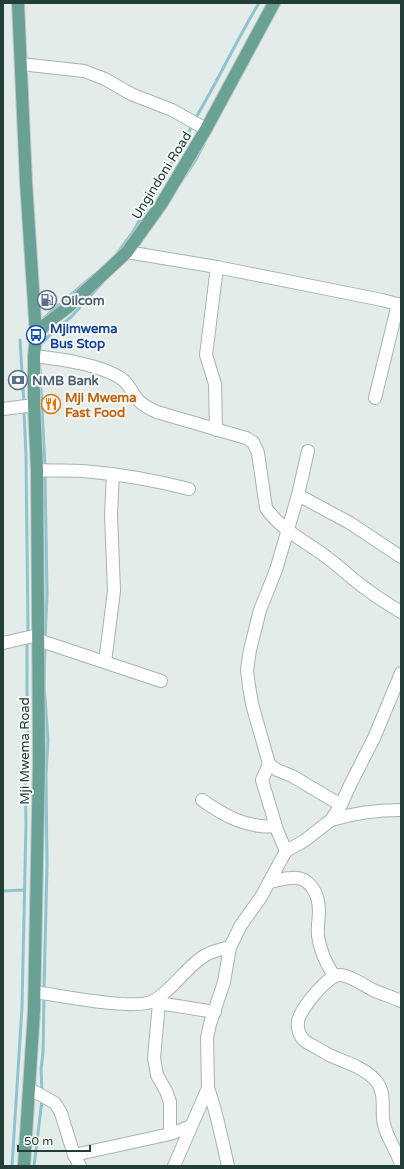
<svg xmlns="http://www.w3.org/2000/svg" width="404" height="1169" font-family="'Varela Round',sans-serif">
	<rect width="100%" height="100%" fill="#e3ece9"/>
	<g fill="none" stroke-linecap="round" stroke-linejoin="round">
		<g stroke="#8dc4d0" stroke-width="3">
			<path d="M195 119C218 81 236 41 259 3"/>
			<polyline points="179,185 195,161 204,144"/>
			<polyline points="116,255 133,232 193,124"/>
			<polyline points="41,322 44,318 94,275"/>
			<polyline points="20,340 24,404"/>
			<polyline points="39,345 72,316 103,282"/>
			<polyline points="40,369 45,467"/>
			<polyline points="24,410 26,456 28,634"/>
			<polyline points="45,473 47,595 45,639"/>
			<polyline points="3,891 24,890"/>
			<polyline points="44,991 47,864 46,773 48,740 44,684 45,645"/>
			<polyline points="42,1093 41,1069 43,1053 44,996"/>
			<polyline points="12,1166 22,1007 26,824 25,765 28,734 27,691 27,640"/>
			<polyline points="34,1166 42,1100"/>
		</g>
		<defs>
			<g id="minor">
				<polyline points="21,64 84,71 105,79 131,94 172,110 206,129"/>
				<polyline points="127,252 217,267 382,300 401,305"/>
				<path d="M34 356C59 359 101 364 122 379 130 385 132 394 139 401 144 406 150 409 157 412L246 438 253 442 258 453 266 508C280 529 305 541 325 556 335 563 344 571 353 579 368 591 384 602 401 612"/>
				<polyline points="375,398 398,304"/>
				<polyline points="3,409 34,405"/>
				<polyline points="216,430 215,384 206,355 217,267"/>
				<polyline points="308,451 298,495 276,570 260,610 250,650 247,670 249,686 252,704 269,764 277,770 292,776 341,805"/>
				<path d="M37 470C53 471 68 470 83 471 119 474 154 480 189 489"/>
				<polyline points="298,495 350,523 401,557"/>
				<polyline points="38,640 161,681"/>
				<polyline points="3,643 38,635"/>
				<polyline points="105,662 114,591 111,514 113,474"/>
				<polyline points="269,764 262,780 277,830 286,851"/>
				<path d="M202 800C223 815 248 829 275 826"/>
				<path d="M331 820C354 813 377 810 401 810"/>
				<path d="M269 882C276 881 284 878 291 878 310 876 319 894 319 911 319 919 317 927 318 936 320 950 327 965 334 976"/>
				<path d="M35 992C59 995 135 1011 153 1001 173 990 185 968 204 956 212 951 221 949 230 947"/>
				<path d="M401 1001C392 997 382 994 373 990 363 985 350 975 339 975 327 976 299 1010 298 1022 297 1029 300 1037 305 1041 313 1046 321 1050 329 1055 345 1062 366 1068 377 1082 385 1093 382 1106 383 1118 384 1134 396 1149 401 1164"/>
				<polyline points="152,1002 215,1012"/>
				<polyline points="159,1003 154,1058 157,1075 166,1091 170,1102 170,1134"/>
				<path d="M208 1088C217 1113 222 1140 228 1166"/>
				<polyline points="30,1089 55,1103 61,1113 74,1155 80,1166"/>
				<polyline points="74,1155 170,1134 191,1126"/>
				<polyline points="174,1166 208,1088 207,1038 210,1024 224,982 230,947 241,925 261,897 286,851 304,841 331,820 341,805 351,783 374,738 401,673"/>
			</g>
			<g id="major">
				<polyline points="18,3 26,182 36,335 34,356 34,405 37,470 39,761 34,1011 24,1166"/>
				<polyline points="36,335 46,324 67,308 127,252 162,203 206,129 274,3"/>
			</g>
		</defs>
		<use href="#minor" stroke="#a6b4b0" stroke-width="14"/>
		<use href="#major" stroke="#c1c9c7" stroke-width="14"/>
		<use href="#minor" stroke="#fff" stroke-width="12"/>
		<use href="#major" stroke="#69a194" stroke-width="12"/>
	</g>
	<defs>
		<symbol id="fuel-ring" viewBox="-11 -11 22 22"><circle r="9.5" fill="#f4f9f6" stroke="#5c6f8a" stroke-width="1.5"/><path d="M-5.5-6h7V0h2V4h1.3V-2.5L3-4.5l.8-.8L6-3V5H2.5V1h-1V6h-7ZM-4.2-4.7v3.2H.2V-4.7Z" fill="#5c6f8a"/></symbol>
		<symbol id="bus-ring" viewBox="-11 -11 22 22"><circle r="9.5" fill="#f4f9f6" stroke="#1a4fb4" stroke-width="1.5"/><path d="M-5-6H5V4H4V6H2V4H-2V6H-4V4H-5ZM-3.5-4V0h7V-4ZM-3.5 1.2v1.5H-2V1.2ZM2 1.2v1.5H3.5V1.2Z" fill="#1a4fb4"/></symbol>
		<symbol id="bank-ring" viewBox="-11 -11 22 22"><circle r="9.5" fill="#f4f9f6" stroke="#5c6f8a" stroke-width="1.5"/><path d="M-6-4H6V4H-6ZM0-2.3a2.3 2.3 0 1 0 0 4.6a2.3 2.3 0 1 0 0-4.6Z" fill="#5c6f8a"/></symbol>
		<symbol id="restaurant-ring" viewBox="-11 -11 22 22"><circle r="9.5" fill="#f4f9f6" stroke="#e8710a" stroke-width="1.5"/><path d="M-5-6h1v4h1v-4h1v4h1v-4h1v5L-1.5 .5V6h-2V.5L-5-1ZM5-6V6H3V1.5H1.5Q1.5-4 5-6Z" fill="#e8710a"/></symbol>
	</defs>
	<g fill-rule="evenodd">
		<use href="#fuel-ring" x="36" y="289" width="22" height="22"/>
		<use href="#bus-ring" x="25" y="324" width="22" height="22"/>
		<use href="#bank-ring" x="7" y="369" width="22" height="22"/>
		<use href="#restaurant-ring" x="40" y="393" width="22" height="22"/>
	</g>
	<g text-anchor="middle" stroke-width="4" stroke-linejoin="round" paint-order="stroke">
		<g font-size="13" fill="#233d37" stroke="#f4f9f6">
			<text transform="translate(161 175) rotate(-58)" y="5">Ungindoni Road</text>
			<text transform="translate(24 751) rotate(-90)" y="5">Mji Mwema Road</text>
		</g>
		<g font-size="13" font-weight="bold" fill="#4e5e75" stroke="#f4f9f6" text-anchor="start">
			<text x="61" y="305">Oilcom</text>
			<text x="32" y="385">NMB Bank</text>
		</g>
		<g font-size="13" font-weight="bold" fill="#164399" stroke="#f4f9f6" text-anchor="start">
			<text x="50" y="333">Mjimwema<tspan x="50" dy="15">Bus Stop</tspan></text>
		</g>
		<g font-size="13" font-weight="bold" fill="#c56008" stroke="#f4f9f6" text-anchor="start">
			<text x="65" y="402">Mji Mwema<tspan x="65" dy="15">Fast Food</tspan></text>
		</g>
	</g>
	<rect width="404" height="1169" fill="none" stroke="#233d37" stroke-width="8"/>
	<path d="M18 1145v6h72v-6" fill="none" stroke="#233d37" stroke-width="2"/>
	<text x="24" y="1145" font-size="12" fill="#233d37" stroke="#f4f9f6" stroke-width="3" paint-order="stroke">50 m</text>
</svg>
